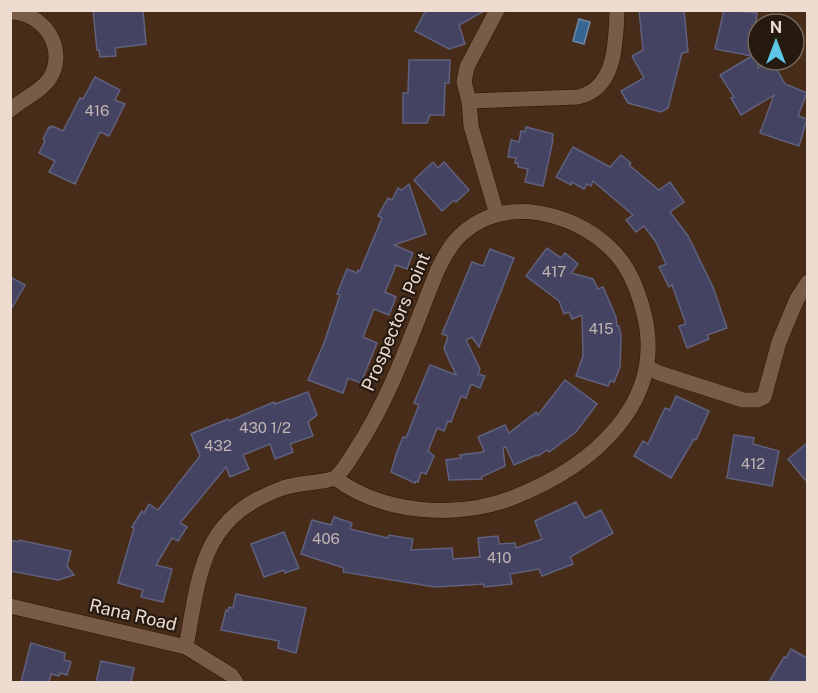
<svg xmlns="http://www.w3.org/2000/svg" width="818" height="693" font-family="'Public Sans',sans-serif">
	<rect width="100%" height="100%" fill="#472d19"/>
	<polygon fill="#386693" stroke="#6e89a5" stroke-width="1.5" points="579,19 590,22 584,44 573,41"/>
	<g fill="#444361" stroke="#60607f" stroke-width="1.5">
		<polygon points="93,10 143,10 146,44 115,48 116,56 100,57 99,50 97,50"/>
		<polygon points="426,10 486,10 459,25 465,44 449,49 415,31"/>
		<polygon points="639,10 684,10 688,52 682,53 668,108 661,112 628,103 621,91 644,78 632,56 643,50"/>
		<polygon points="724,10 757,13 754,33 758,34 758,68 769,62 772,68 775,66 785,84 807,93 798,116 807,119 799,146 760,133 774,95 741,115 731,98 734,97 720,75 752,56 715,49"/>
		<polygon points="409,60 450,60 449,83 445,83 444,115 430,115 427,123 403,123 403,93 408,93"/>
		<polygon points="95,77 120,90 115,100 125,104 109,136 100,132 75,184 49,172 55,161 39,153 45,141 43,139 49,127 51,128 52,126 63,131 80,98 83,99"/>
		<polygon points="526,127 553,134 552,140 553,140 543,186 525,182 528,169 518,167 518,163 515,163 516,158 508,157 511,140 519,142 521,131 525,132"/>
		<polygon points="573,147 610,167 621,155 631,163 629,165 659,190 670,182 684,202 670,212 688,236 713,287 727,328 707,335 709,339 687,348 679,326 686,324 672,285 669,287 659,267 666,264 656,242 644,226 636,232 626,220 633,215 593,181 591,186 587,184 584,189 572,182 571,185 556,177"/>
		<polygon points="433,162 438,168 444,162 469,190 456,202 454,200 442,211 414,180"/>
		<polygon points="409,184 426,234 394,245 413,253 407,269 396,265 385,292 396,297 389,315 374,309 363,337 377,343 361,383 348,378 343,393 308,380 324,343 340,295 337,294 347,269 357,273 358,270 360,271 382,218 378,216 388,198 392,200 398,188 402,190"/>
		<polygon points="547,248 561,258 565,253 578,264 571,273 593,279 598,289 603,287 616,317 617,326 619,326 621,335 620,367 614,382 610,381 608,386 576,376 583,356 582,315 572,319 569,312 564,314 559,301 526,276"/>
		<polygon points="490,249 514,258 479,347 472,337 466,340 480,369 478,374 485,376 480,388 471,384 466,398 461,396 451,422 448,421 444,431 437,428 428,451 434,456 426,474 421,472 418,482 416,481 415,483 391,472 397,452 403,437 406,438 419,405 414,403 430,365 456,375 444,349 448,336 442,334 472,262 483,266"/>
		<polygon points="10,277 25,285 10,311"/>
		<polygon points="565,380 597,404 576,432 549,452 547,450 538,456 537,455 514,465 506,447 503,448 505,466 481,477 482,479 449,480 446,460 461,458 460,455 483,452 484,451 478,437 505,425 509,433 536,412 538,415"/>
		<polygon points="308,392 317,415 308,422 313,436 290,444 293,452 275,459 270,444 243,455 249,469 230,477 226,467 180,523 187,527 178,541 172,538 156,565 172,569 163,602 141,597 143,590 118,583 134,528 132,527 142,511 144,513 149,504 158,510 200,456 191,434 228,419 229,421 274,402 275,404"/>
		<polygon points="676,396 709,411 696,440 694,439 671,478 634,456 643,441 648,444 665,408 670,410"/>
		<polygon points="734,435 754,438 753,444 779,451 772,486 727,478"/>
		<polygon points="807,443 807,482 788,459"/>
		<polygon points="576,502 585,518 601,510 613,533 570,557 573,564 542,576 539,569 510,574 512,584 484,587 484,584 435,587 343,572 344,568 301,554 312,520 331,525 334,517 352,523 350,529 388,538 389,535 413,539 411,550 452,548 453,559 480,557 478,538 498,536 499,544 515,543 516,548 542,539 535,521"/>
		<polygon points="284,532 299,568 285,573 284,570 264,577 251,544"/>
		<polygon points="10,540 18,542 19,540 71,551 67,566 74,575 58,580 10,571"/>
		<polygon points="236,594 306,608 296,653 278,648 279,641 221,630 226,610 228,611 229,607 233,608"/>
		<polygon points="31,643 65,653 64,660 71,662 67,675 60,673 59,676 51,674 49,682 21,682"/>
		<polygon points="791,649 807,658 807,682 769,682 784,657 786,658"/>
		<polygon points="101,661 134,668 131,682 96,682"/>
	</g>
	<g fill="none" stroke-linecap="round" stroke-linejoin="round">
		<defs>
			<g id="minor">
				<path d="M10 12C43 12 68 48 50 78 41 92 23 98 10 110"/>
				<path d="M469 101 578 97C616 89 616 42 617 10"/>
				<polyline points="497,215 471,126 469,101 464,82 467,67 497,10"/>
				<polyline points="647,367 659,373 743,400 757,400 764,397 779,342 797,299 808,282"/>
				<polyline points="10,606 186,647 231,675 236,682"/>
				<path d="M186 647C200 571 201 517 283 488 295 483 330 482 336 477 344 470 350 459 355 451 392 395 413 330 438 269 445 255 452 242 464 232 507 196 571 212 609 247 627 263 637 287 643 310 669 403 591 467 512 498 457 519 383 514 335 478"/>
			</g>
		</defs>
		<use href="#minor" stroke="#2c1502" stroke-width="16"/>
		<use href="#minor" stroke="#795c47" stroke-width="15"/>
	</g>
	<g text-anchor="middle" stroke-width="4.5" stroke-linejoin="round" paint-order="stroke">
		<g font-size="15" fill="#c3b5b4">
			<text x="97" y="116">416</text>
			<text x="554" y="277">417</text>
			<text x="601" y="334">415</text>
			<text x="265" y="433">430 1/2</text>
			<text x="218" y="451">432</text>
			<text x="753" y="469">412</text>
			<text x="326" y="544">406</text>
			<text x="499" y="563">410</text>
		</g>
		<g font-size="18" fill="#eddbcf" stroke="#251910">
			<text transform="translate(396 322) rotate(-67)" y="6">Prospectors Point</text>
			<text transform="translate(133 615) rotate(13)" y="6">Rana Road</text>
		</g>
	</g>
	<rect width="818" height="693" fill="none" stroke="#eddbcf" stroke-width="24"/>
	<g transform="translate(776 42)"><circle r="28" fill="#251910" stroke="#75675c" stroke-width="1.5"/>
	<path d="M0-4.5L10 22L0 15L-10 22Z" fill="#5cc7e7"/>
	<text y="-9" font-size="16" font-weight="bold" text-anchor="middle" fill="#eddbcf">N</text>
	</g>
</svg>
